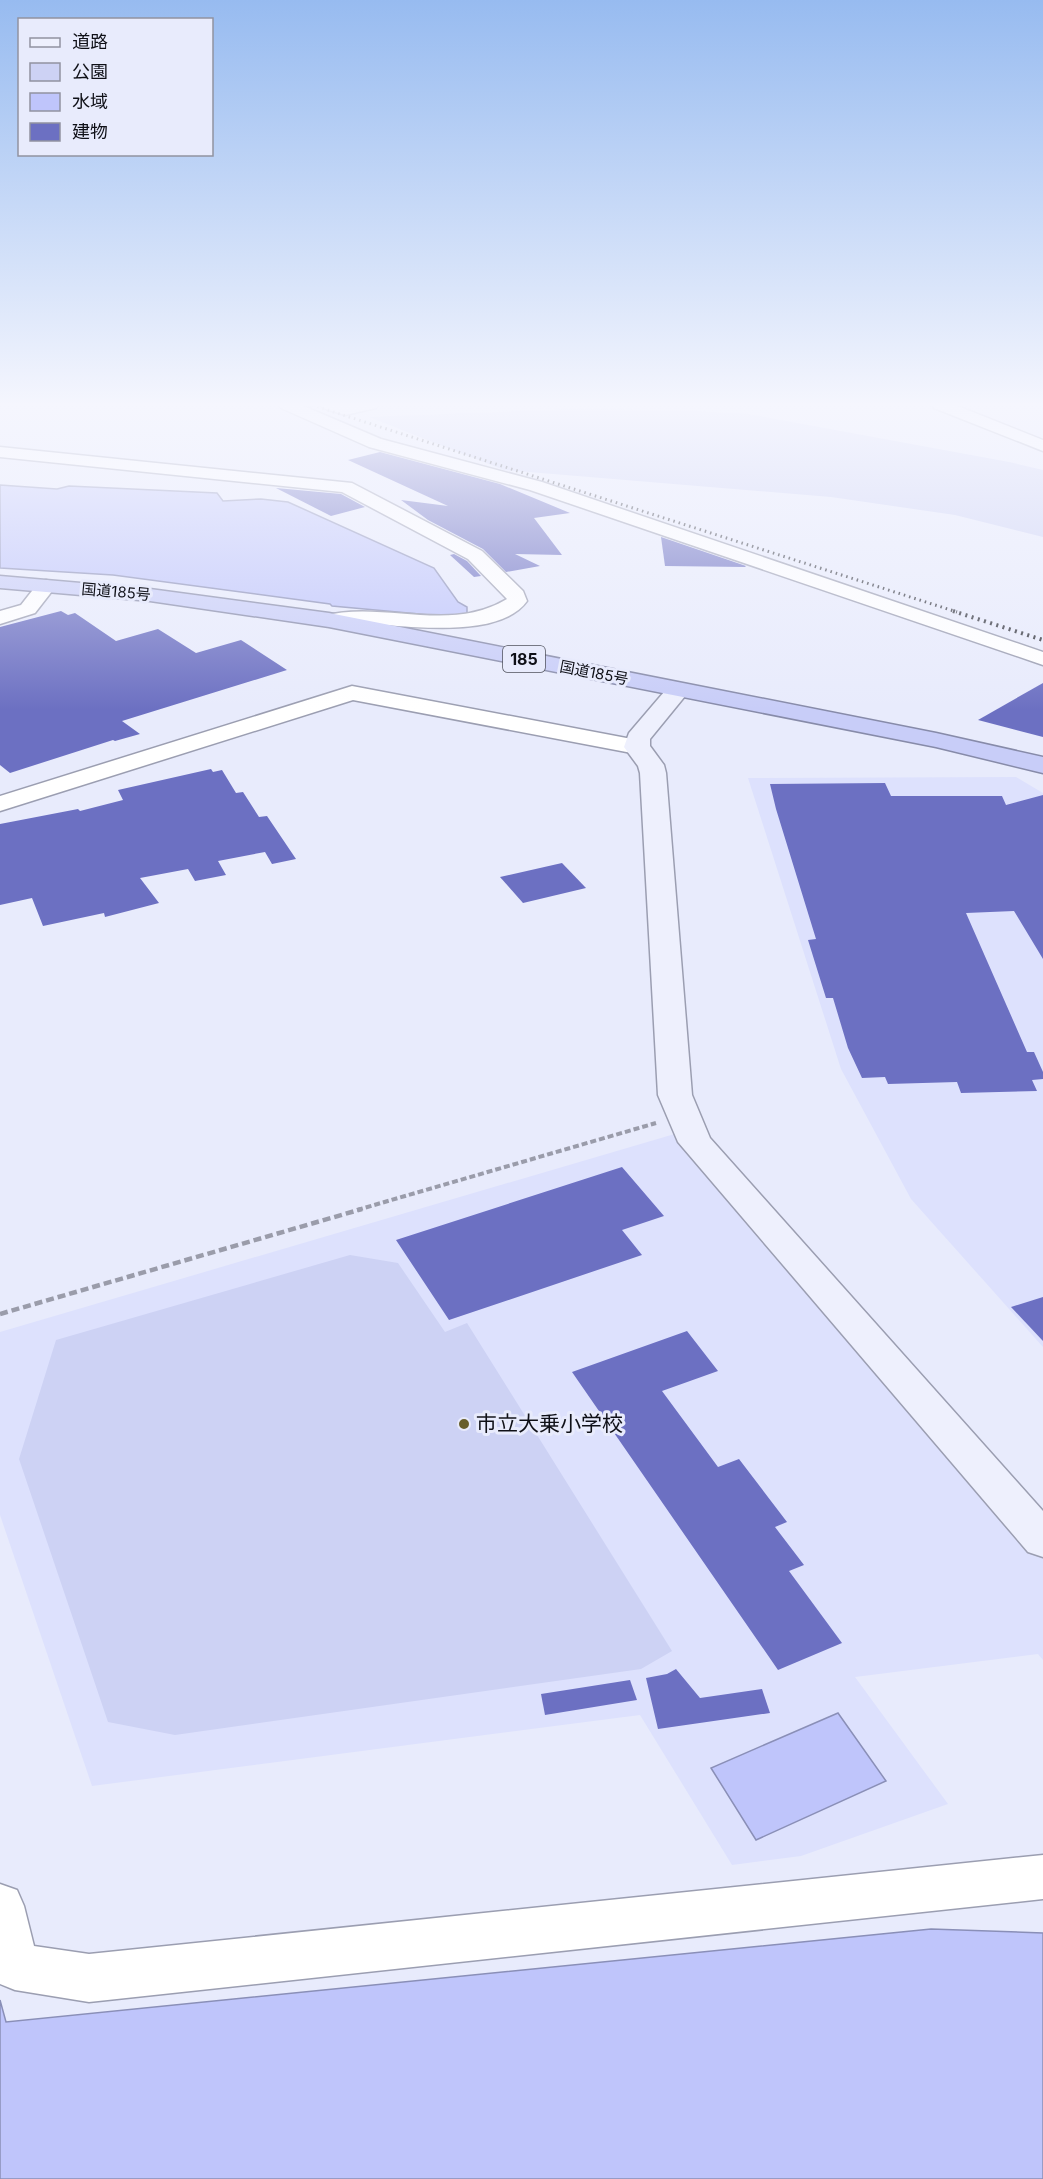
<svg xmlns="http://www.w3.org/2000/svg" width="1043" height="2179" font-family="Inter,'Noto Sans JP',sans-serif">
	<rect width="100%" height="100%" fill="#e8ebfc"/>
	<g fill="#dde1fd">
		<polygon points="1016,777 1043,793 1043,1347 911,1199 841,1069 748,778"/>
		<polygon points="678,1133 1043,1557 1043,1660 1038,1654 855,1677 948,1804 801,1856 732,1865 640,1715 92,1786 0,1515 0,1332"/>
	</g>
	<g fill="#cdd2f4">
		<polygon points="570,409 678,410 749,414 1009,462 1043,470 1043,537 955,515 831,497 504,470 369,417"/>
		<polygon points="350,1255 398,1263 445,1332 467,1323 672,1651 641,1669 175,1735 108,1722 19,1459 56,1340"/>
	</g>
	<g fill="#bfc5fb" stroke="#8a8fb7" stroke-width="1.5">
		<polygon points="0,485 57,489 69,486 217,493 223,501 261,499 288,502 434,568 458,602 467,607 467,615 430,615 332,606 330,604 113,575 0,568"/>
		<polygon points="838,1713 886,1781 756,1840 711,1768"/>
		<polygon points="931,1929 1043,1933 1043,2179 0,2179 0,2000 6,2022"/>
	</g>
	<g fill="#6c70c2">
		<polygon points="380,452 500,484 570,513 534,518 562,555 515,554 540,566 506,572 483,549 428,520 401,500 448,506 348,460"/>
		<polygon points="276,488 341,494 365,507 331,516"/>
		<polygon points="661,537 746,566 745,567 665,566"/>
		<polygon points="454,554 467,561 481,576 474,577 450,555"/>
		<polygon points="61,611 68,615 75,613 116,641 158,629 196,653 241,640 287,670 122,721 140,734 115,741 113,740 10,773 0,765 0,627"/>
		<polygon points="1043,683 1043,737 978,720"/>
		<polygon points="211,769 213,772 222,770 236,793 243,792 259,817 267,816 296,859 272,864 265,852 218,861 226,875 195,881 188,869 140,878 159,903 105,917 104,913 43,926 32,898 0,905 0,824 78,809 80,811 123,800 118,790"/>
		<polygon points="885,783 891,796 1002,796 1006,805 1043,795 1043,959 1014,911 966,913 1027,1052 1034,1052 1043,1072 1043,1079 1032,1080 1037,1091 961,1093 957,1082 888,1084 885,1077 862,1078 848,1048 833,998 826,998 808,940 816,939 776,809 770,784"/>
		<polygon points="562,863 586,888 523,903 500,877"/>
		<polygon points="622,1167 664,1216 622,1230 642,1255 449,1320 396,1240"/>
		<polygon points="1043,1297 1043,1341 1011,1307"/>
		<polygon points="687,1331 718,1371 662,1391 718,1467 739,1459 787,1522 775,1527 804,1565 789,1571 842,1643 778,1670 572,1372"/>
		<polygon points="676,1669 700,1698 762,1689 770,1713 658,1729 646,1678 667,1674"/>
		<polygon points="630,1680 637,1700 545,1715 541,1694"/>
	</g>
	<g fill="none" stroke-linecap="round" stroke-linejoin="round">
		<defs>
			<g id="street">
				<polygon points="279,405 301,405 381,439 542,482 1043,652 1043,665 530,490 369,447 281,408"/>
				<polygon points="321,405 378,405 376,408 345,415 323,408"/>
				<polygon points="932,405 955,405 1043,440 1043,451 934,408"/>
				<path d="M0 447 352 483 482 551 523 591 527 601C499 641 400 625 358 623 346 622 333 627 322 624L319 620 322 616C384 600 449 634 507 599L468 559 342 492 0 457Z"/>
				<polygon points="46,580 53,582 56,586 35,613 0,624 0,611 21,605 39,582"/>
				<polygon points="352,686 637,740 645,742 648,747 645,752 637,754 353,700 0,811 0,796"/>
				<polygon points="1043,1855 1043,1899 89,2002 15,1990 0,1984 0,1884 17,1890 24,1906 34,1946 89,1954"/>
			</g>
			<polygon id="secondary" points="678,683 686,685 690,690 650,739 650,746 664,765 666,773 692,1095 710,1138 1043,1511 1043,1557 1028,1552 678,1142 658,1095 640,773 638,766 624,747 629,733 670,685"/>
			<polygon id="highway" points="0,576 150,589 329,613 936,733 1043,757 1043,773 936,747 329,627 150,601 0,588"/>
		</defs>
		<use href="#street" stroke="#9b9eb1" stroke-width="3"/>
		<use href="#secondary" stroke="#9b9eb1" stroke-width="3"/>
		<use href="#highway" stroke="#878ba9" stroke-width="3"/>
		<polyline stroke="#9a9caa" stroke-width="4" stroke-dasharray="6 3" stroke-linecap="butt" points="357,1210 656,1123"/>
		<polyline stroke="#9a9caa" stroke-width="4.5" stroke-dasharray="8 4" stroke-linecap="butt" points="0,1314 362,1209"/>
		<use href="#street" fill="#fff" fill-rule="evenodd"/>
		<use href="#secondary" fill="#eef0fd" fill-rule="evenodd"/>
		<use href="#highway" fill="#c8cdf8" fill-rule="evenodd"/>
		<polyline stroke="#393b44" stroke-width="3" stroke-dasharray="1.5 4" stroke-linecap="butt" points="312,405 957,612"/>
		<polyline stroke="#393b44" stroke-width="4" stroke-dasharray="2 4.5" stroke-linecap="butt" points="953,611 1043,640"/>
	</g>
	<linearGradient id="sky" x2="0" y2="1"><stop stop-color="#97bbf0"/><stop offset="0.57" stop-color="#f5f6fe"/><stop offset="1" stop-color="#f5f6fe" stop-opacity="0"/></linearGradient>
	<rect width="1043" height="710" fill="url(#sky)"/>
	<circle fill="#675e2b" stroke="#e8ebfc" stroke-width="2" cx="464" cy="1424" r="6"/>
	<g text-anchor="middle" stroke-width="6" stroke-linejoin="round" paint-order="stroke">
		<g font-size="15" fill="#0f1017" stroke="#e8ebfc">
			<text transform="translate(116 592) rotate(5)" y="5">国道185号</text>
			<text transform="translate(594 673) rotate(11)" y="5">国道185号</text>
		</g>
		<rect fill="#e8ebfc" stroke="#50525c" stroke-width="1.5" x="503" y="646" width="42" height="26" rx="4.5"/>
		<g font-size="16" font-weight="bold" fill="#0f1017">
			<text x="524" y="665">185</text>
		</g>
		<g font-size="21" fill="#0f1017" stroke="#e8ebfc" text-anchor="start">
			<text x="476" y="1431">市立大乗小学校</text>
		</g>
	</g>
	<rect x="18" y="18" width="195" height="138" fill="#e8ebfc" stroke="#9193a0" stroke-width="1.5"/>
	<rect x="30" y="38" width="30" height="9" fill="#eef0fd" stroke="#9193a0" stroke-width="1.5"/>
	<text x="72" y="48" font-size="18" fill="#0f1017">道路</text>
	<rect x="30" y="63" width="30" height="18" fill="#cdd2f4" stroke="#9193a0" stroke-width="1.5"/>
	<text x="72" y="78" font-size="18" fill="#0f1017">公園</text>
	<rect x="30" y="93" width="30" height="18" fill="#bfc5fb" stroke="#9193a0" stroke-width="1.5"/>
	<text x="72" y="108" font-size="18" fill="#0f1017">水域</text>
	<rect x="30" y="123" width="30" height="18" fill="#6c70c2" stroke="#9193a0" stroke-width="1.5"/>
	<text x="72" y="138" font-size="18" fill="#0f1017">建物</text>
</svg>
